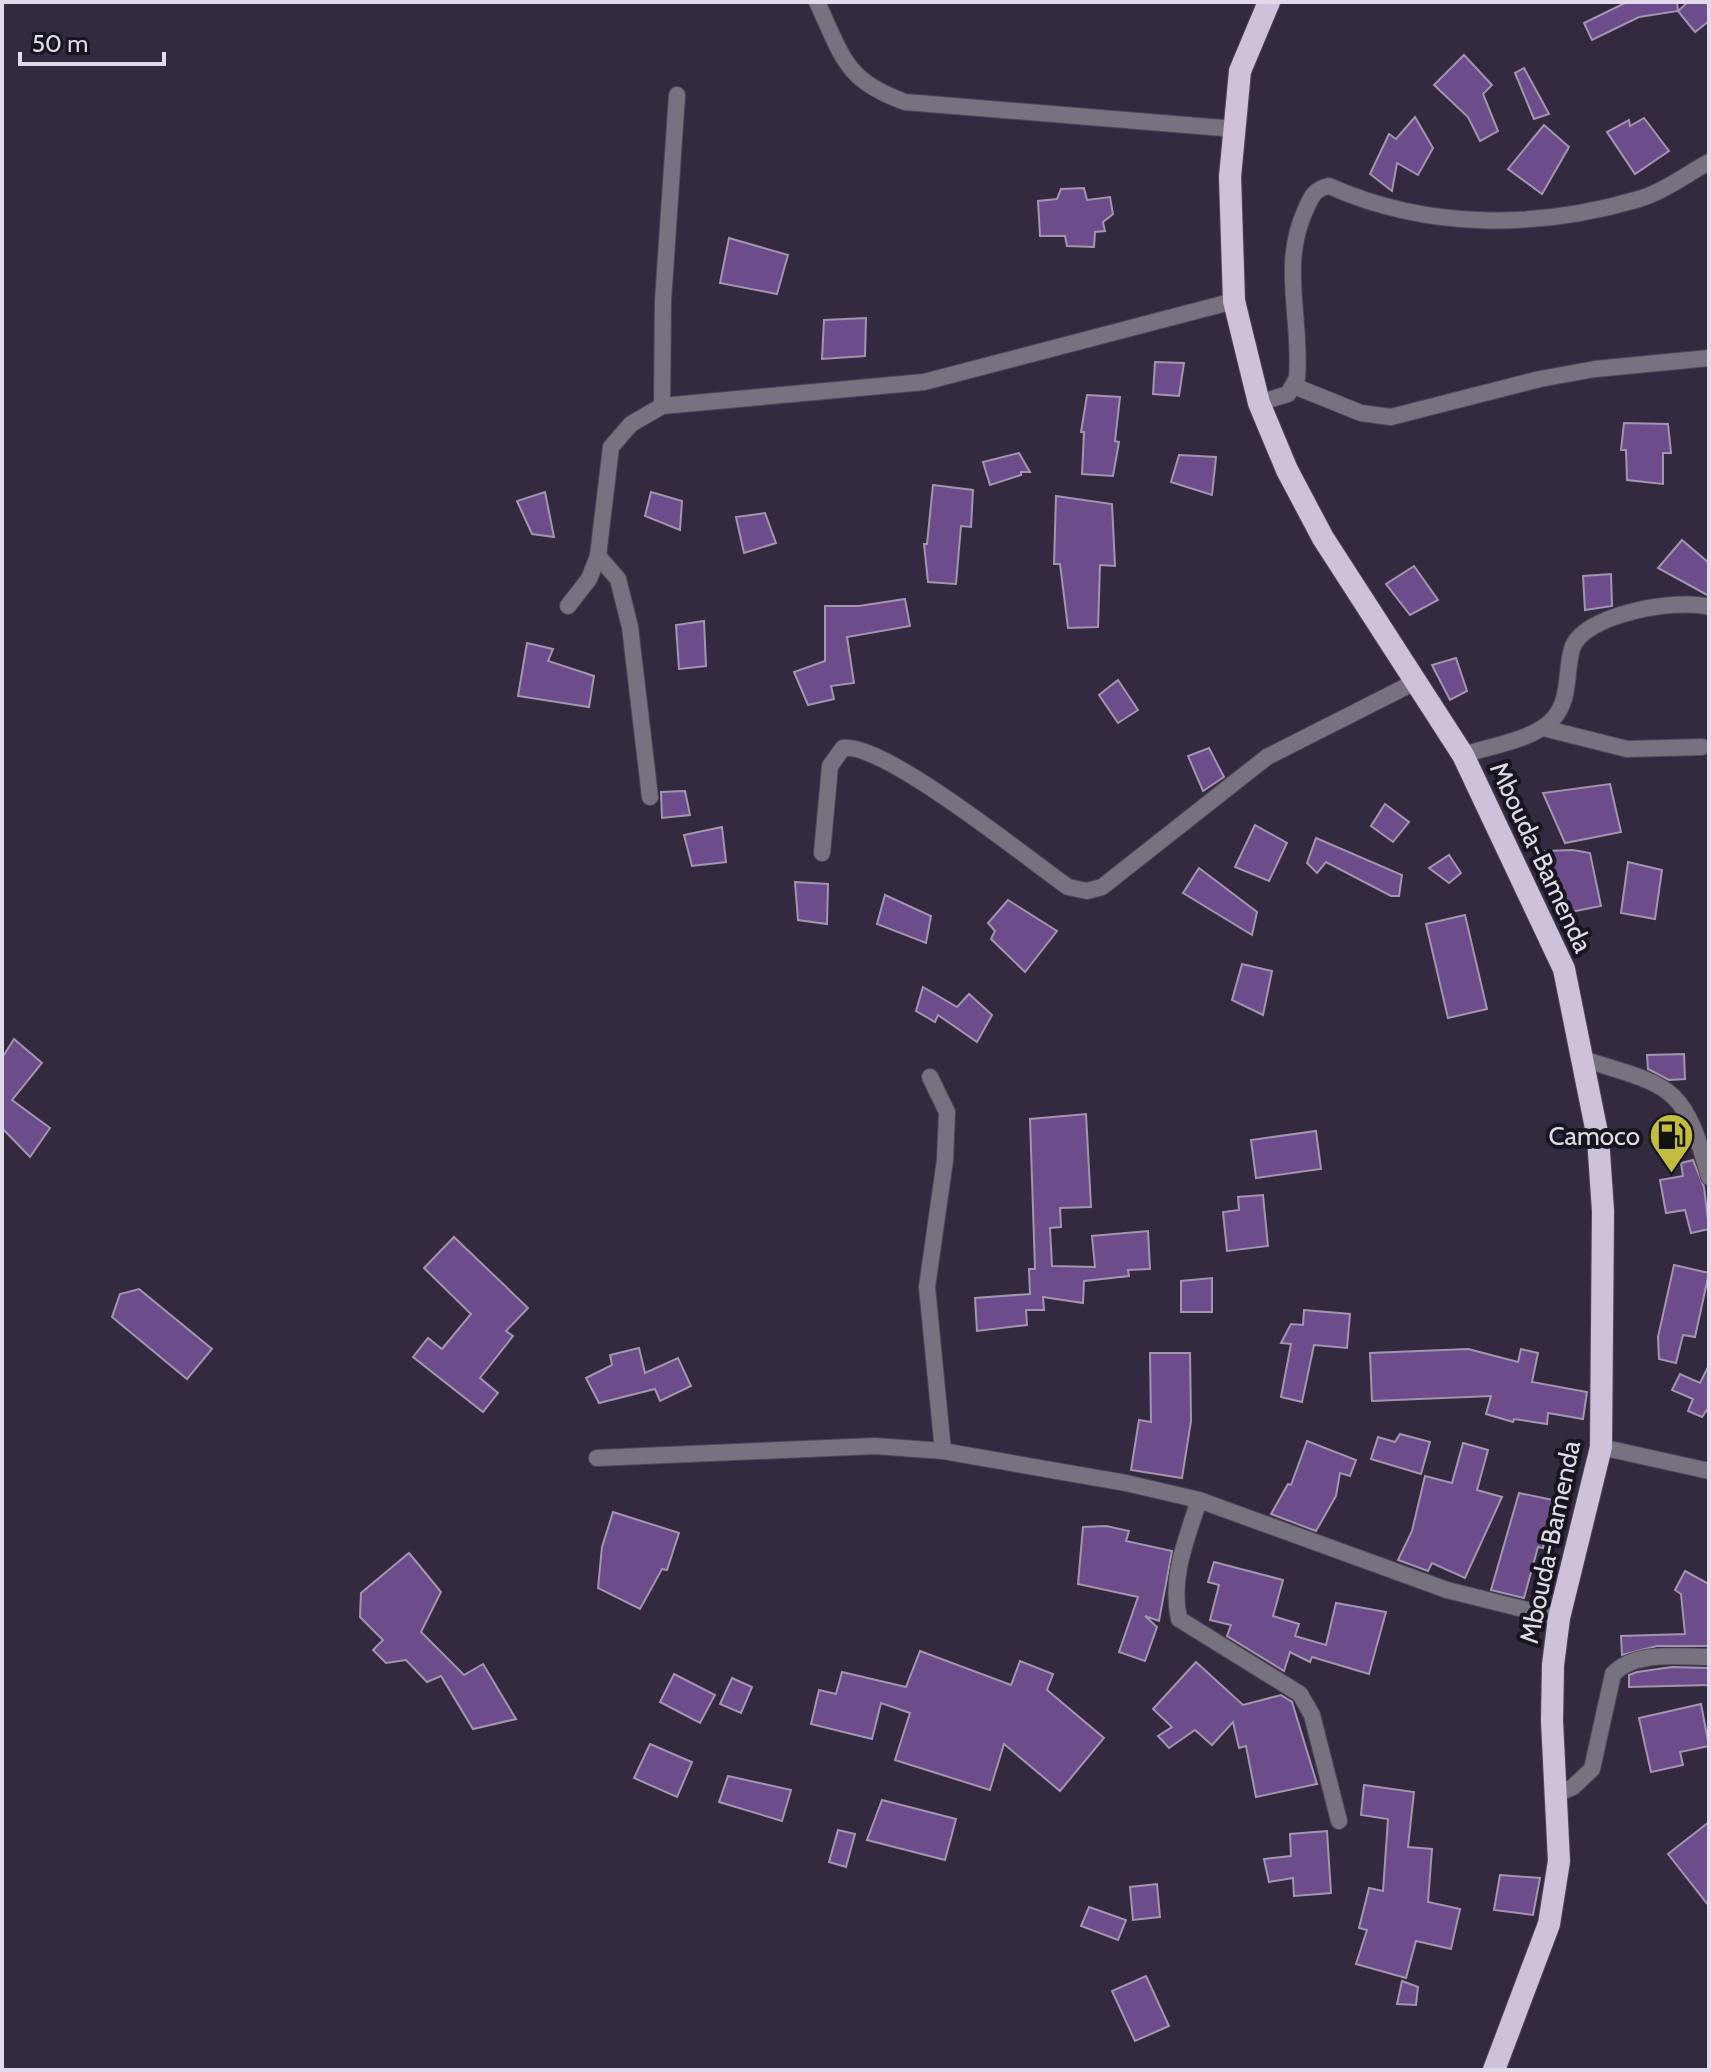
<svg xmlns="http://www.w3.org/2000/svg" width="1711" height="2072" font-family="Cabin,sans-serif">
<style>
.building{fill:#6c4c8b;stroke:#a195af;stroke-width:2}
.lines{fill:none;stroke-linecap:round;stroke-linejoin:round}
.minor-casing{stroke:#50465a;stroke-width:18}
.trunk-casing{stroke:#50465a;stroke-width:24}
.minor{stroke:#77727d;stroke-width:16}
.trunk{stroke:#cec2da;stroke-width:22}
.labels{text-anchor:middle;stroke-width:8;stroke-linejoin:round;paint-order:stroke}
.street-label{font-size:26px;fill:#e1dbe9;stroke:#19151e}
.poi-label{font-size:26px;fill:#e1dbe9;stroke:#19151e;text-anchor:end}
</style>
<rect width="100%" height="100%" fill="#342a3f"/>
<g class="building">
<polygon points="1627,2 1677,2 1678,11 1639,17 1592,40 1584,23"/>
<polygon points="1688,2 1706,2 1709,8 1709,21 1695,32 1678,11"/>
<polygon points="1464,55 1492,85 1483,94 1498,131 1480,141 1468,117 1434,85"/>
<polygon points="1524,68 1549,114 1534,119 1515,73"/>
<polygon points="1415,117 1433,148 1418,175 1397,163 1392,191 1370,174 1389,134 1396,139"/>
<polygon points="1644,118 1669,151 1635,174 1607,132 1629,120 1630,126"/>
<polygon points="1544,125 1569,147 1542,194 1508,169"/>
<polygon points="1084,188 1087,200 1110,197 1113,214 1103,222 1105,231 1095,232 1094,247 1067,246 1065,236 1040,236 1038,201 1057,199 1061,189"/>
<polygon points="729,238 788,255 777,294 720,283"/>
<polygon points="866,318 865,356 822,359 824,320"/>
<polygon points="1155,362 1184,363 1179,396 1153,394"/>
<polygon points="1087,395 1120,397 1115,441 1119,442 1113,476 1082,474 1084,432 1081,432"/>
<polygon points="1624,423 1668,424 1671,453 1663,453 1663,484 1627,480 1626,450 1621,450"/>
<polygon points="1019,453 1030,472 1021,472 1021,475 990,485 983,462"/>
<polygon points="1179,455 1216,457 1212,495 1171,482"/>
<polygon points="933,485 973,490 971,527 961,526 956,584 928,582 924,544 927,544"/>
<polygon points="545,492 554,537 532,534 517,501"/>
<polygon points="651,492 682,501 680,530 645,516"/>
<polygon points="1056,496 1112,504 1115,566 1100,565 1098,627 1068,628 1060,564 1054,564"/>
<polygon points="765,513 776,543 744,553 736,517"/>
<polygon points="1682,540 1709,563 1709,596 1658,568"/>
<polygon points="1414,566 1438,600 1410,615 1386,584"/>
<polygon points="1611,574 1612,606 1585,610 1583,576"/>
<polygon points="905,599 910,626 847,637 854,683 831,686 834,699 808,705 794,672 825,661 825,606 859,606"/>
<polygon points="704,621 706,666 679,669 676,625"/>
<polygon points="527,643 553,649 548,661 594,676 589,707 518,696"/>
<polygon points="1456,658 1467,691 1450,700 1432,665"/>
<polygon points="1118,680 1138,710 1118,723 1099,695"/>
<polygon points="1209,748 1224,777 1203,791 1188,756"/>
<polygon points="1610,784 1621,832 1565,843 1543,793"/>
<polygon points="685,791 690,815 662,818 661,792"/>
<polygon points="1385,804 1409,822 1393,842 1371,826"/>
<polygon points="1255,825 1287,843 1269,881 1235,867"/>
<polygon points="722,827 726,862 692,866 684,835"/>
<polygon points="1316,838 1402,875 1399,896 1391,896 1326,862 1317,873 1307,863"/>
<polygon points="1573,850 1590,853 1601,906 1565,913 1545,851"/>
<polygon points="1449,855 1461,873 1449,883 1429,868"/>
<polygon points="1628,862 1662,870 1655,919 1621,913"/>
<polygon points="1199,868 1257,912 1252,935 1183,893"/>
<polygon points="795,882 828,884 827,924 798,920"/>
<polygon points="885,895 931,916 926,943 877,924"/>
<polygon points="1008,900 1057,931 1025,972 991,939 995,931 988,923"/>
<polygon points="1465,915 1487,1009 1448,1018 1426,924"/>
<polygon points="1242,964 1272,971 1263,1015 1232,1000"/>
<polygon points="923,987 957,1007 969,994 992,1015 977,1042 938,1015 935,1022 916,1011"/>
<polygon points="14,1039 42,1063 12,1100 50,1128 30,1157 2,1128 2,1058"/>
<polygon points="1684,1054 1685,1079 1669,1080 1648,1069 1647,1055"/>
<polygon points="1086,1114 1091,1207 1060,1208 1061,1227 1050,1228 1052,1266 1095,1267 1092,1236 1148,1231 1150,1269 1128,1270 1129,1276 1084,1281 1083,1303 1043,1297 1044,1310 1026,1310 1027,1325 977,1331 975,1298 1030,1294 1029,1269 1035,1269 1030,1119"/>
<polygon points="1316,1131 1321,1169 1256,1178 1251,1140"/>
<polygon points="1693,1160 1704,1187 1709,1229 1691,1233 1685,1210 1666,1213 1660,1180 1683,1176 1681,1163"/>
<polygon points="1263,1195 1268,1246 1227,1251 1223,1212 1239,1210 1238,1197"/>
<polygon points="454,1237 528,1308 506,1331 513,1336 480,1378 498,1393 483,1412 413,1357 428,1338 442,1349 471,1314 424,1268"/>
<polygon points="1674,1265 1709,1273 1695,1337 1683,1335 1676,1363 1659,1359 1658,1337"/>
<polygon points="1212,1278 1212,1312 1181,1312 1181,1281"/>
<polygon points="139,1289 212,1349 187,1379 112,1317 120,1294"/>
<polygon points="1304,1310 1350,1314 1347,1348 1314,1345 1302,1402 1281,1397 1291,1344 1281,1343 1291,1324 1303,1325"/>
<polygon points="639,1348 645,1373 678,1358 691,1386 660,1401 655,1389 599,1403 586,1378 612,1365 610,1355"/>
<polygon points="1468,1349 1518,1362 1521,1349 1538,1353 1532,1382 1587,1392 1583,1419 1548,1413 1547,1424 1514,1419 1513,1422 1486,1414 1491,1396 1372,1401 1370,1353"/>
<polygon points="1150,1353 1190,1353 1191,1421 1182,1478 1131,1470 1139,1420 1151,1422"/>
<polygon points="1709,1365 1709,1407 1702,1417 1688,1411 1693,1399 1672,1390 1680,1374 1700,1383"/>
<polygon points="1400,1434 1430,1442 1421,1474 1371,1459 1378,1437 1395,1442"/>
<polygon points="1307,1441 1356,1460 1350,1476 1340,1473 1336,1496 1316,1531 1271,1514 1288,1484 1291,1485"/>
<polygon points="1463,1443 1488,1450 1477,1490 1502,1497 1465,1578 1432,1563 1428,1571 1398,1560 1412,1531 1425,1476 1452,1483"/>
<polygon points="1519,1493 1553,1500 1543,1548 1538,1547 1524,1598 1491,1590"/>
<polygon points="613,1512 679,1533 667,1570 662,1569 640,1609 598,1588 602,1547"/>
<polygon points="1106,1526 1129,1531 1126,1541 1172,1551 1159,1621 1145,1616 1157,1627 1145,1661 1119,1652 1138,1597 1078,1584 1083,1527"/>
<polygon points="409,1553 441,1592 421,1632 464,1675 483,1664 516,1719 473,1729 441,1676 427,1682 406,1660 386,1663 373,1650 383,1640 360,1617 361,1593"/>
<polygon points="1214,1562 1283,1580 1273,1616 1299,1624 1295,1636 1326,1645 1336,1603 1386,1612 1369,1674 1312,1657 1310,1662 1290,1652 1284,1671 1227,1636 1231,1625 1210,1620 1219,1585 1208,1582"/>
<polygon points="1685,1571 1709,1584 1709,1646 1657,1646 1622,1655 1621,1636 1685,1634 1681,1594 1675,1590"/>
<polygon points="920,1651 1011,1685 1020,1661 1053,1674 1047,1690 1104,1738 1060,1791 1004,1744 990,1790 895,1760 910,1713 881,1703 872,1739 811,1724 819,1690 836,1694 842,1672 906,1687"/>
<polygon points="1196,1662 1243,1705 1281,1695 1292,1702 1317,1784 1256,1797 1246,1746 1239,1748 1233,1722 1212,1745 1195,1730 1169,1748 1158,1736 1172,1727 1153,1709"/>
<polygon points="1672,1667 1709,1668 1709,1685 1629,1687 1629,1675 1637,1672"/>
<polygon points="674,1674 715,1695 700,1723 660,1702"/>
<polygon points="732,1678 752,1687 741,1713 720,1704"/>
<polygon points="1701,1704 1709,1746 1680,1752 1683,1765 1651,1772 1639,1718"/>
<polygon points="650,1744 692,1762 677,1797 634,1778"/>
<polygon points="728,1776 791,1790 782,1821 719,1802"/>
<polygon points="1364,1785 1414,1792 1408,1847 1432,1849 1428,1902 1460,1909 1451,1949 1416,1941 1406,1978 1356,1964 1367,1930 1359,1928 1369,1888 1383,1891 1388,1819 1361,1815"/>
<polygon points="882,1800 956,1819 945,1860 867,1840"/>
<polygon points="1709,1822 1709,1906 1668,1854"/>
<polygon points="838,1830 855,1834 846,1867 829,1862"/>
<polygon points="1327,1831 1331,1893 1294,1896 1293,1878 1269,1882 1264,1859 1291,1856 1290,1834"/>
<polygon points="1500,1875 1540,1878 1533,1915 1494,1910"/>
<polygon points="1157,1884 1160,1917 1133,1920 1130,1887"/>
<polygon points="1089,1907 1126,1920 1118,1940 1081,1926"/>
<polygon points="1146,1976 1169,2026 1135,2041 1112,1991"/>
<polygon points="1402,1981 1418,1987 1416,2005 1397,2004"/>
</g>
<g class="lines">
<defs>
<g id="minor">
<path d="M817,2c26,55 27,78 88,100l330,27"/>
<polyline points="1294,386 1361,413 1391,417 1540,379 1595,369 1709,358"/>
<path d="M1259,403l29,-9 9,-16c5,-58 -17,-112 8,-167 6,-14 9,-22 24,-25 99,44 208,43 310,13 24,-7 48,-25 70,-37"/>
<polyline points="662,406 663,301 677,95"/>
<polyline points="598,556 618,579 630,627 650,797"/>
<polyline points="568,606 589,579 598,556 611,447 631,424 662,406 924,382 1234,301"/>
<polyline points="1543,728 1627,749 1702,747"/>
<path d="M1463,755c27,-9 71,-15 90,-36 18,-20 12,-46 19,-70 10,-35 106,-51 137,-42"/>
<path d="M822,853l8,-87 13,-18c41,-6 185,111 225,139l19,4 15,-4 165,-130 148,-75"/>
<path d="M1580,1058c89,29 103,22 129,119"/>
<polyline points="930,1077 947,1112 945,1160 927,1287 943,1451"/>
<polyline points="1601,1447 1709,1471"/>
<polyline points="597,1458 875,1446 943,1451 1126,1483 1199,1500 1447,1590 1559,1618"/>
<path d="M1199,1500c-13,41 -29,77 -20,119l121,75 12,21 27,106"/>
<path d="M1557,1794l16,-7 19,-18 21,-95c23,-24 66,-17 96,-17"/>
</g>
<polyline id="trunk" points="1269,2 1240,71 1230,177 1234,301 1259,403 1287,470 1323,538 1463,755 1564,969 1598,1138 1603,1211 1601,1447 1559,1618 1553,1665 1552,1721 1559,1861 1549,1924 1494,2070"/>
</defs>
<use href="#minor" class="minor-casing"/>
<use href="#trunk" class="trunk-casing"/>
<use href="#minor" class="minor"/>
<use href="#trunk" class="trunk"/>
</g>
<defs>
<symbol id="fuel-pin" viewBox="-11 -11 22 30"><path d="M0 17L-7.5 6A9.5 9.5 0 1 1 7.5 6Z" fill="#c2bd3f" stroke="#19151e"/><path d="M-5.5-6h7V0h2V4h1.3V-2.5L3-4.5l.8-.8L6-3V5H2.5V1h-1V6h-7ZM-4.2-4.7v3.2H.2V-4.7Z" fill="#111"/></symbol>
</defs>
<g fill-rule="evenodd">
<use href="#fuel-pin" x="1646" y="1110" width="51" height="69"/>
</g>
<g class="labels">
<g class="street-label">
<text transform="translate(1541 857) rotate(65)" y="9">Mbouda-Bamenda</text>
<text transform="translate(1550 1542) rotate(-78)" y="9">Mbouda-Bamenda</text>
</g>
<g class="poi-label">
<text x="1640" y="1145">Camoco</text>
</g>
</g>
<rect width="1711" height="2072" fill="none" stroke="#e1dbe9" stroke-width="8"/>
<path d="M20 52v12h144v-12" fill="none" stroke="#e1dbe9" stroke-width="4"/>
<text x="32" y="52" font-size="24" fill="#e1dbe9" stroke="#19151e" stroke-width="6" paint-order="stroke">50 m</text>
</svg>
